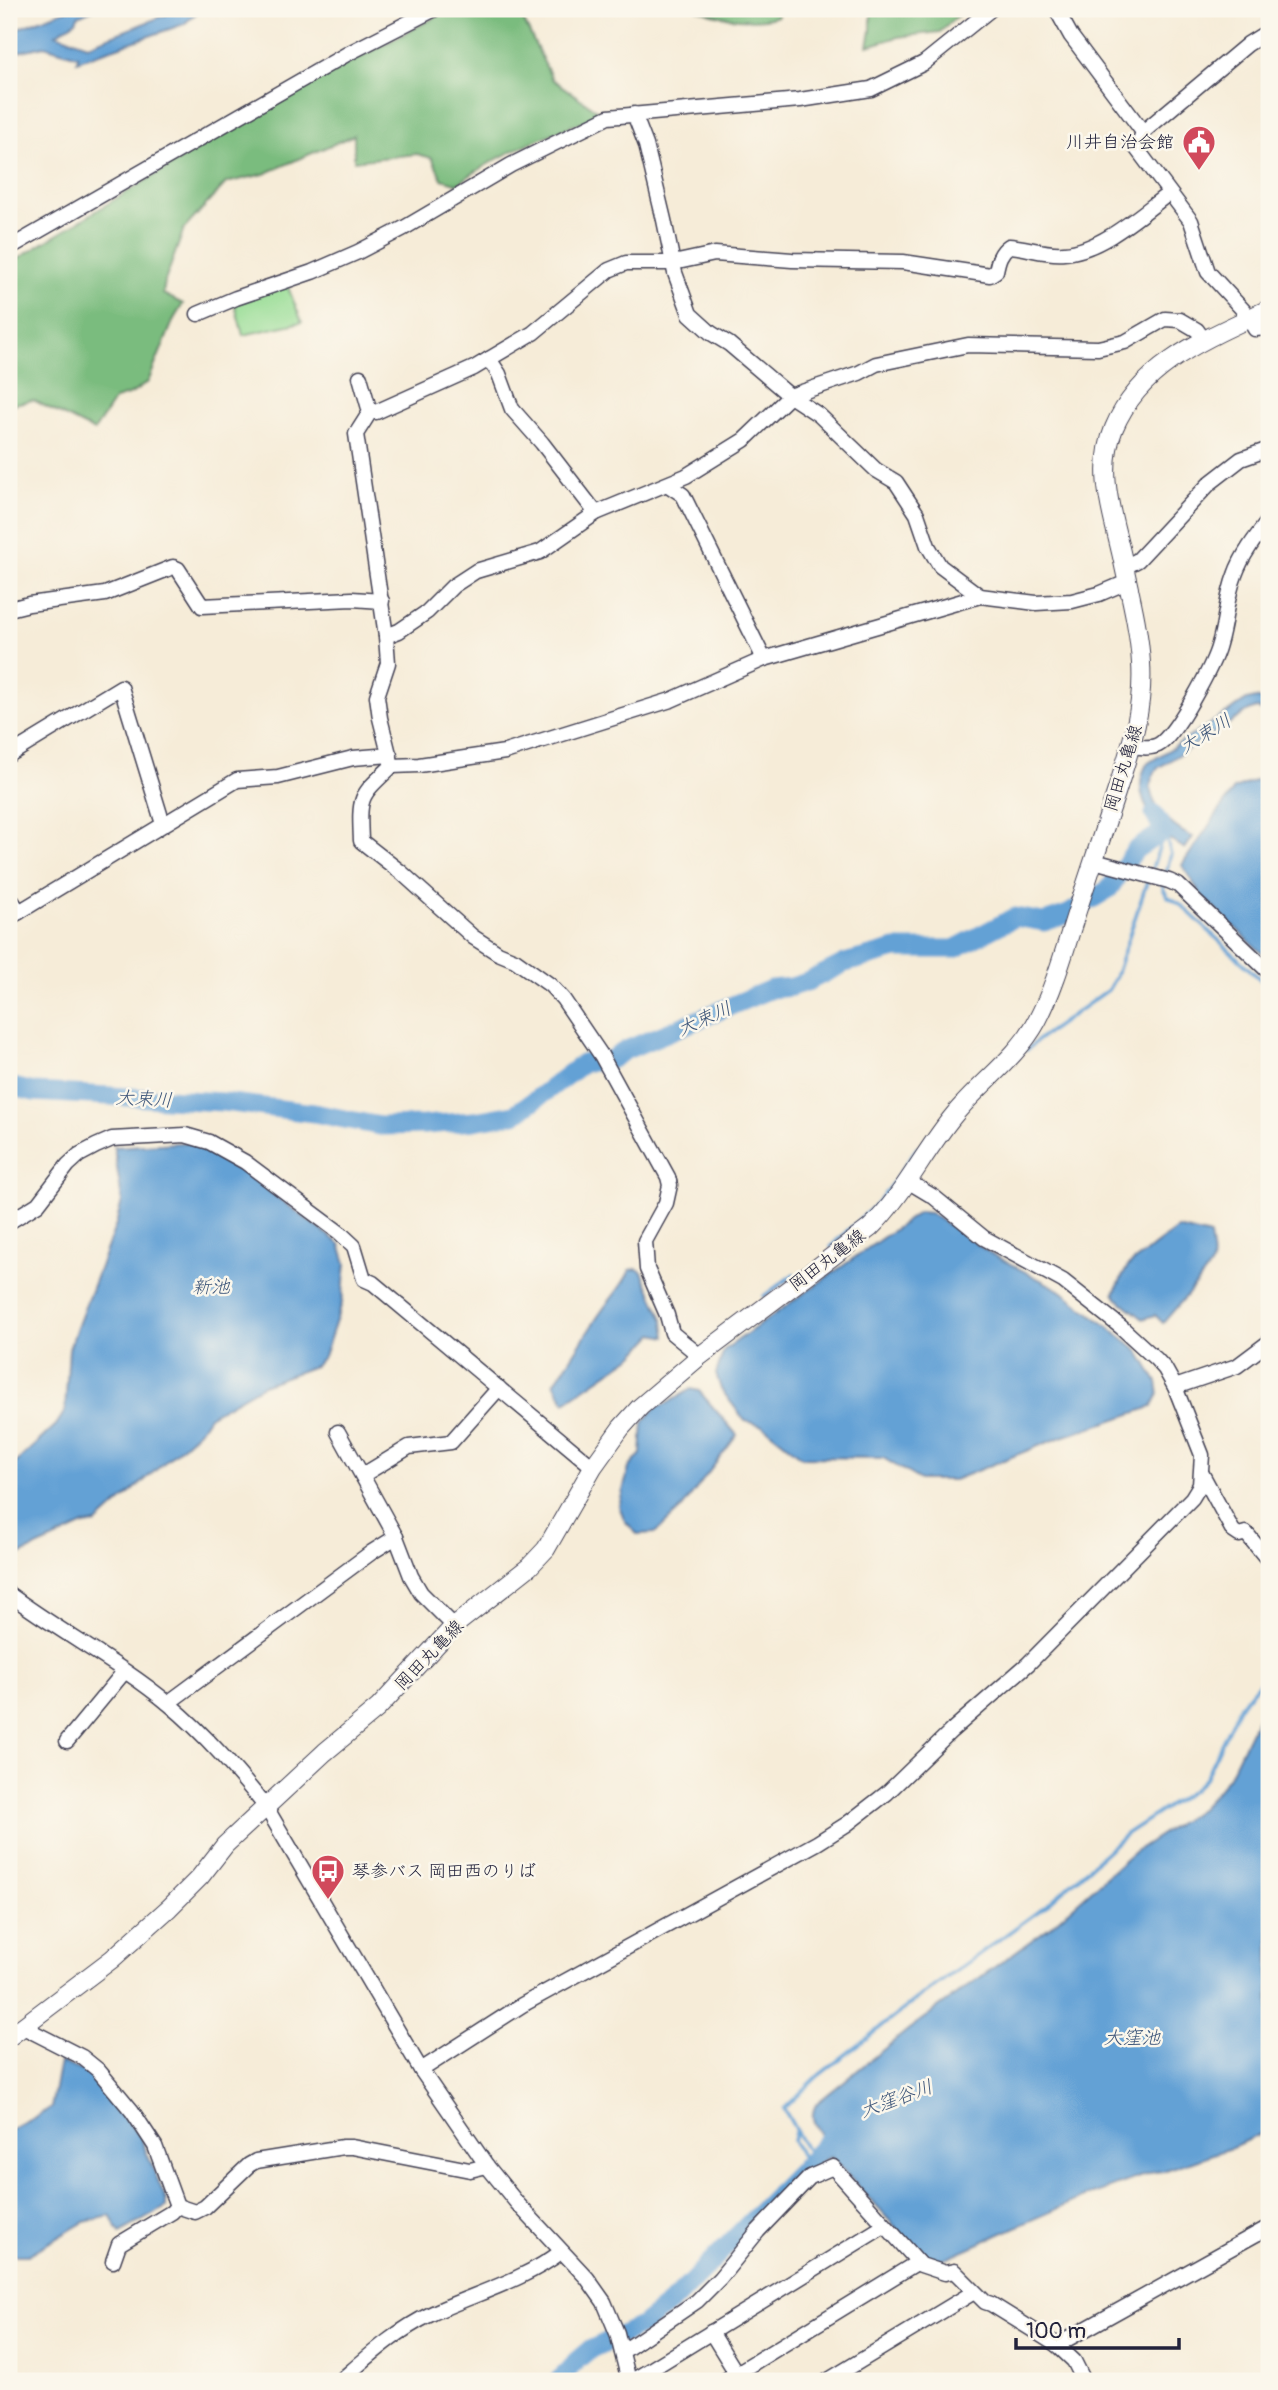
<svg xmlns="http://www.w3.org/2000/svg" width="1278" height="2390" font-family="Pangolin,'Klee One',sans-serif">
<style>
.green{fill:#98dd95;stroke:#5d8068;stroke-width:2}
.forest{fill:#7abc7e;stroke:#4e6f5c;stroke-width:2}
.water{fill:#63a1d5;stroke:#426288;stroke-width:2}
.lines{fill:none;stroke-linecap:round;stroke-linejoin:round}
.stream{stroke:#63a1d5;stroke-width:3.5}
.river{stroke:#63a1d5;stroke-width:19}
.minor-casing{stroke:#424053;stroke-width:17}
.major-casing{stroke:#424053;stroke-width:20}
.minor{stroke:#fff;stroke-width:14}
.major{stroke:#fff;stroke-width:18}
.labels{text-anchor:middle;stroke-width:5;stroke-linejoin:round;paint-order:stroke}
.poi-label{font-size:18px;fill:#22223b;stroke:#fbf7ec;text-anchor:end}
.street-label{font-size:18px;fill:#22223b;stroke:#fbf7ec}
.water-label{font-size:19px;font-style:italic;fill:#3c5579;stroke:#fbf7ec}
</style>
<rect width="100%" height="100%" fill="#fbf7ec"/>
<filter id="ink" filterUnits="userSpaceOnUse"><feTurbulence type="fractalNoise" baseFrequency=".0143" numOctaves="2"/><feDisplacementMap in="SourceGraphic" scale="14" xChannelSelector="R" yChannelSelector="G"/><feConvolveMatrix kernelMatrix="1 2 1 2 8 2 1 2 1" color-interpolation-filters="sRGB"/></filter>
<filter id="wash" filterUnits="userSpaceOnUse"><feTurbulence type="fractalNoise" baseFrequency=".00686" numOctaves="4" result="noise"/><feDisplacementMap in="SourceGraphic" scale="28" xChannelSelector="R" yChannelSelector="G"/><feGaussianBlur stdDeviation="1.57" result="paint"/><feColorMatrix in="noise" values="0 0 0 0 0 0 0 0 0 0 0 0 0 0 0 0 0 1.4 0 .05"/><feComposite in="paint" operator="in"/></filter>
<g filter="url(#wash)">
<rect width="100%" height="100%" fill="#f6ecd8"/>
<polygon class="green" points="287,285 302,322 243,335 234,301"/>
<g class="forest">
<path d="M451,9h71l-3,2 33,68 50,35c-50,20 -101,37 -144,70l-16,-5 -10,-21 -15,-4 -63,7v-26l-90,39 -38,9 -42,46 -19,52 -2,13 20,10 -9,15 -26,63 -17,12 -16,5 -21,32 -61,-31 -24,5v-141l182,-111 129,-75z"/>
<path d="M697,9h81v7c-26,8 -56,2 -81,-7z"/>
<polygon points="871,9 965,9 940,32 898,37 868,46 871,31"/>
</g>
<g class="water">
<polygon points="69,9 94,9 78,16 76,21 56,34 88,45 166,15 173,9 201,9 184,24 77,61 78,56 44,46 9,54 9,32"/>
<path d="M1256,698l12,5 -5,8 -7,-3 -7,3 -91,57c-22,25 10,59 35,69l-8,12 -14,-9 -12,-3c-9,-28 -28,-45 -12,-73l100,-64z"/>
<polygon points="1269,775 1269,960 1201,895 1182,865 1234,789"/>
<polygon points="192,1142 219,1154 340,1244 346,1263 342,1303 324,1356 315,1366 263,1385 209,1416 199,1431 97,1523 84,1525 9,1560 9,1469 56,1425 65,1411 69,1349 116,1224 122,1201 114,1147"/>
<polygon points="919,1212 930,1213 993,1255 1060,1290 1138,1350 1157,1382 1159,1394 1152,1407 1056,1439 954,1480 920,1480 883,1458 802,1457 763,1426 745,1421 721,1389 716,1374 724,1350"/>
<path d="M1178,1228l32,8c1,8 4,19 2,27 -2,6 -42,52 -49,60l-8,-8 -12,4 -26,-21 -3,-5 14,-27z"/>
<path d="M637,1269l5,3 22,49 2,16 -12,-3 -20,21 -69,47 -11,-19c17,-23 31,-48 47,-71 11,-16 21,-24 29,-42z"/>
<polygon points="691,1389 699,1391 737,1435 681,1509 655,1533 637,1534 625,1521 619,1506 629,1468 641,1454 643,1423 656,1407 668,1403"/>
<path d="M1269,1700v430l-41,19 -65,22 -10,1 -71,26 -145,64 -13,-4 -93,-101 -11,5 -8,-14 11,-10c-8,-13 -15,-21 -6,-35l92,-74 142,-103 83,-74 67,-44 27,-30 34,-70z"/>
<polygon points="60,2062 88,2073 140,2136 166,2200 166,2207 120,2233 110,2216 84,2222 28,2255 9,2255 9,2131 51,2108"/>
</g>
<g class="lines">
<g class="stream">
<polyline points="1151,872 1163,836"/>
<polyline points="1165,877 1171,854 1166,837"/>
<polyline points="1163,884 1163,888 1167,896 1179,903 1262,981 1269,994"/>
<polyline points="1027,1050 1039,1039 1108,990 1115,978 1148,879"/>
<path d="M831,1247c11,-13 24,-22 36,-34 20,-19 34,-43 50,-65"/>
<polyline points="764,1296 794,1274"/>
<polyline points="795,2132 793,2141 801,2156 811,2158"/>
<polyline points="811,2158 784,2109 818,2076 917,1999 1047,1905 1126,1834 1193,1790 1205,1778 1240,1705 1269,1672"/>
</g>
<g class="river">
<polyline points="9,1086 34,1092 223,1102 314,1113 380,1126 424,1125 474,1121 514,1114 535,1100 583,1063 610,1060 626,1050 771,989 791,987 807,982 845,963 896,949 954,949 1015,917 1044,922 1068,914 1109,889 1135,850 1164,831 1154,814"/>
<polyline points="559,2381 576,2361 589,2350 643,2325 673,2301 804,2167 831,2136"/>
</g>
</g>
</g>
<g filter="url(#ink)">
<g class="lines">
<defs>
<g id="minor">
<polyline points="1056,9 1071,36 1143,132"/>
<polyline points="1269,31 1248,44 1143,132 1137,149 1191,221 1208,272 1244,311 1255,329 1269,328"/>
<polyline points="634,114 646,145 664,220 675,273 690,314 711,333 729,344 790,396 819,415 876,470 896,482 917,514 928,546 940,566 980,596"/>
<polyline points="9,248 347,54 435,9"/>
<polyline points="198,314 236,298 312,272 358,252 404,228 511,165 608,117 800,100 871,89 924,63 991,9"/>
<path d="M489,359l44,-26 76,-63 17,-7h47l42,-9 77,6 111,2 87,13 6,-4c2,-10 4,-19 13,-25 18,1 37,9 55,7 36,-2 76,-38 104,-59"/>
<polyline points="360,377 370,412"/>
<polyline points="668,485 683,495 764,659"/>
<polyline points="1125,567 1138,560 1210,483 1241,459 1269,449"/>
<polyline points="9,609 29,604 105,594 173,567 178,569 202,606 352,599 382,601"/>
<polyline points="386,636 399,631 427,612 453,586 476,571 540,552 596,513 686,476 744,440 790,396 859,373 876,364 968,345 1098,348 1125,342 1165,319 1180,320 1197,330 1204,340"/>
<path d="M1131,746c8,1 19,3 27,-1 17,-8 56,-81 61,-101 7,-23 7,-46 16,-69 7,-20 21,-38 34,-55"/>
<polyline points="9,755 121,687 163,824"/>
<polyline points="392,766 380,718 377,696 388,663 386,636 356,434 370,412 376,412 474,368 489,359 499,374 512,409 542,443 596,513"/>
<polyline points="1094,861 1169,881 1178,885 1269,972"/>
<polyline points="9,896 19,912"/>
<polyline points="9,918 237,780 278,777 353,758 390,755"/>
<polyline points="9,1222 38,1204 68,1165 79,1155 96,1146 112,1139 185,1135 209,1142 245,1162 340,1233 354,1246 364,1279 373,1283 593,1467"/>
<path d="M700,1356l-28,-23 -5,-18 -20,-46 -2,-28 21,-38 4,-18 -2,-8 -67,-122 -38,-56 -13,-14 -35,-25 -17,-7 -25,-16 -71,-64 -41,-32c-2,-46 -2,-44 31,-75l27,-1 86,-13 166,-52 93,-41 216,-63 56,7 36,-2 27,-7 28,-12"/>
<polyline points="1175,1387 1237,1366 1269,1342"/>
<polyline points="338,1432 396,1537 411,1576 421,1593 454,1626"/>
<polyline points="1202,1474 1233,1531 1239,1535 1246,1533 1269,1561"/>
<polyline points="363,1475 409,1447 451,1442 499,1388"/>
<path d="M9,1594c52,39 111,69 160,110 37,31 67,66 97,103l155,263 66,96 30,37 70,75 17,24 13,31 12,48"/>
<polyline points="168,1703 372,1552 396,1537"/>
<polyline points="67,1741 124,1672"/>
<polyline points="23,2027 82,2057 98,2070 132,2111 155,2146 177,2206"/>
<polyline points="421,2070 522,2005 817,1843 847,1824 887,1793 951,1731 1028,1664 1192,1498 1200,1485 1202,1455 1175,1387 1165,1369 1156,1359 1121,1327 1063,1281 984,1238 934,1197 909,1182"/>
<polyline points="177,2206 195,2212 205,2207 249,2165 256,2161 343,2147 352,2147 470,2170 487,2166"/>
<polyline points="113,2261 119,2244 172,2212 177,2206"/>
<polyline points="711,2332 741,2381"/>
<polyline points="1057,2345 1269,2227"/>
<polyline points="622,2352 697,2301 720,2278 758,2231 810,2177 833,2167 921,2265 945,2273 954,2271 985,2302 991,2304 1057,2345 1074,2361 1084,2381"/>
<path d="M340,2381c29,-25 56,-50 91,-67 42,-20 92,-33 130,-62"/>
<polyline points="632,2381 884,2226"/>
<polyline points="724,2381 918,2262"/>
<polyline points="827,2381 974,2292"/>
</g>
<path id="major" d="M9,2037l103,-78 57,-51 31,-31 25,-32 100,-93 53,-44 76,-82 75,-59 17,-18 47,-82 28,-39 19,-21 60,-51 170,-128c34,-33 54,-77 84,-113 26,-32 63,-57 83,-94 21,-40 31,-85 46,-128 11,-34 23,-69 34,-103 14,-44 27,-81 24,-127 -2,-33 -10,-65 -17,-97 -9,-46 -29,-91 -10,-138 27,-65 96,-91 155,-119"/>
</defs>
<use href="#minor" class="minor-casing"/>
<use href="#major" class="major-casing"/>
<use href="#minor" class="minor"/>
<use href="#major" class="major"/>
</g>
</g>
<defs>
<symbol id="civic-pin" viewBox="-11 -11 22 30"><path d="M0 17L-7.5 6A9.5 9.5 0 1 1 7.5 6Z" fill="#d1495b" stroke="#fbf7ec"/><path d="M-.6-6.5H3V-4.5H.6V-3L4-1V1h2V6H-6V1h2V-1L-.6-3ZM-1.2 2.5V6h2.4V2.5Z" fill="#fff"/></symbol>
<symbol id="bus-pin" viewBox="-11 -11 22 30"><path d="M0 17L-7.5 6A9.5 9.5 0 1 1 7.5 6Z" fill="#d1495b" stroke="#fbf7ec"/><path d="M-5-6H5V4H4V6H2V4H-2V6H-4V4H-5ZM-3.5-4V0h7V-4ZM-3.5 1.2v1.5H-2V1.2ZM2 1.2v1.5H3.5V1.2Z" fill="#fff"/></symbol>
</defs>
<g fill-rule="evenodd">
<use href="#civic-pin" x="1180" y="123" width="38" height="52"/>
<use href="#bus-pin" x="309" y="1852" width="38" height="52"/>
</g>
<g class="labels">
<g class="poi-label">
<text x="1174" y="148">川井自治会館</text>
<text x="352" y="1877" text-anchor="start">琴参バス 岡田西のりば</text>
</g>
<g class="street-label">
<text transform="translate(1123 768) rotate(-73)" y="6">岡田丸亀線</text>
<text transform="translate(827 1260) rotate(-37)" y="6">岡田丸亀線</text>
<text transform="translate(429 1655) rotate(-46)" y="6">岡田丸亀線</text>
</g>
<g class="water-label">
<text transform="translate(1205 733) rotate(-32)" y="7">大束川</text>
<text transform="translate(704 1018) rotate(-24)" y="7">大束川</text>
<text transform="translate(144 1098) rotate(3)" y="7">大束川</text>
<text x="211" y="1293">新池</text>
<text x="1132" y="2044">大窪池</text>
<text transform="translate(896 2098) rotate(-20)" y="7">大窪谷川</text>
</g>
</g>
<rect width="1278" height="2390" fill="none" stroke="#fbf7ec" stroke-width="35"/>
<path d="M1016 2338v10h163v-10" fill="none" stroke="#22223b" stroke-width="3.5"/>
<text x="1026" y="2338" font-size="21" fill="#22223b" stroke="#fbf7ec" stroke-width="5" paint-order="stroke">100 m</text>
</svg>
